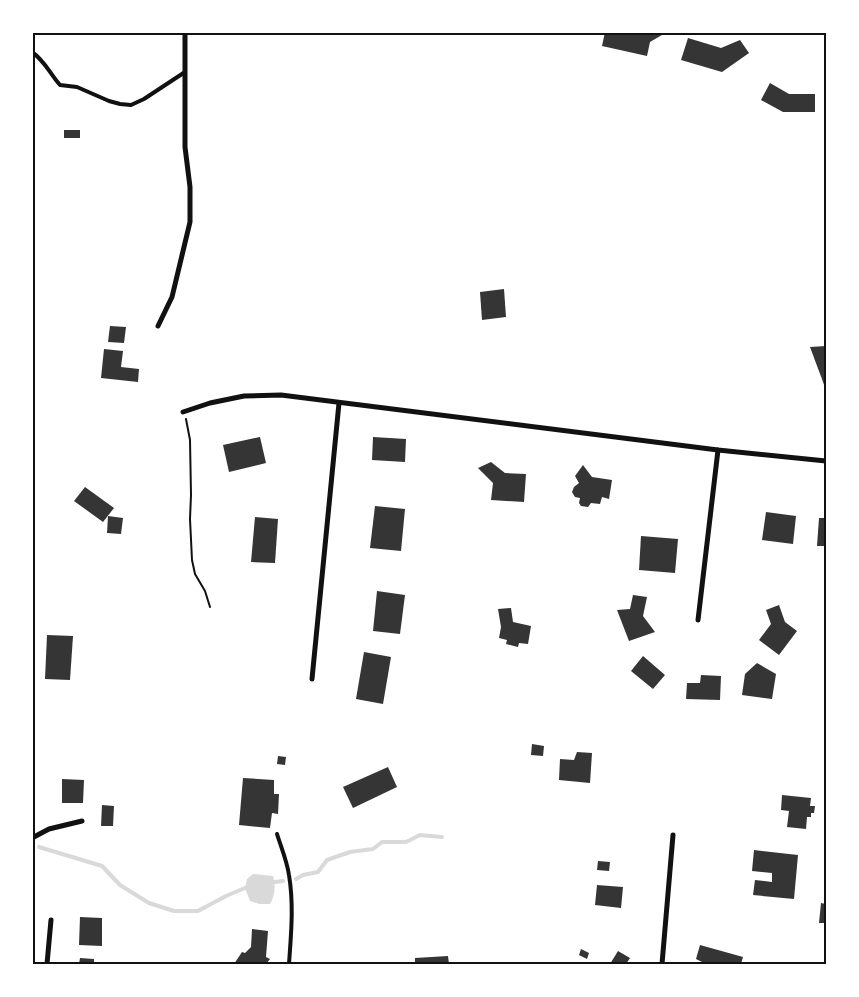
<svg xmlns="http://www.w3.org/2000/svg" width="859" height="997" font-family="'DejaVu Sans',sans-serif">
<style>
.water{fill:#d9d9d9}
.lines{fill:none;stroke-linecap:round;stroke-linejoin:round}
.stream{stroke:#d9d9d9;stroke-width:4}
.building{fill:#353535}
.path{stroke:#111;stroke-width:2}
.service{stroke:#111;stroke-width:4}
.minor{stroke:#111;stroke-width:5}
.neatline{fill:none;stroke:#111;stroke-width:2}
</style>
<rect width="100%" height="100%" fill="#fff"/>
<path class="water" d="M253,874l20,2c3,10 2,19 -3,28h-11l-9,-3 -5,-13 2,-9z"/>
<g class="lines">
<g class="stream">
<polyline points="39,847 102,866 120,885 149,903 174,911 198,911 226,896 245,888"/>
<polyline points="296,879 303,875 318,872 327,860 350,852 373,849 382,842 406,842 420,835 442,837"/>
<polyline points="275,882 283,881"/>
</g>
</g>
<g class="building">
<polygon points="605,32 667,32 650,42 647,56 602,46"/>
<polygon points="688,38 721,48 740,40 749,53 722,72 681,60"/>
<polygon points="770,83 789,94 815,94 815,112 783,112 761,100"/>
<rect x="64" y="130" width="16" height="8"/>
<polygon points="504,289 506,317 482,320 480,292"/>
<polygon points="110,326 126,327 124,343 108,342"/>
<polygon points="826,346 826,390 810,347"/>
<polygon points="104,349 123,351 121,367 139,369 138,382 101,378"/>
<polygon points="260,437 266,463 229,472 223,445"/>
<polygon points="373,437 406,439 405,462 372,460"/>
<polygon points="491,462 505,473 526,474 524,502 491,500 493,483 478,468"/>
<polygon points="583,465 592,477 612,480 609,499 602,497 600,504 591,503 588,507 581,506 579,503 580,498 575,497 572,492 574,487 579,483 575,476"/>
<polygon points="85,487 114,508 103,522 74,501"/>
<polygon points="375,506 405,509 401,551 370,548"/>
<polygon points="766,512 796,516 793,544 762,540"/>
<polygon points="108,516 123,518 121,534 107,533"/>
<polygon points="255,517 278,519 275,563 251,562"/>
<polygon points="819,518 826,518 826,546 817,546"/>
<polygon points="641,536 678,539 675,573 639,570"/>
<polygon points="377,591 405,595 400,634 373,631"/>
<polygon points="633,595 647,597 643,616 655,632 629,641 617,610 630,609"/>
<polygon points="779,605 785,622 797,631 779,655 759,640 771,624 766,610"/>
<polygon points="511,608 513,622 531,626 528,644 519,643 518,647 506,644 507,640 499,638 501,627 498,609"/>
<polygon points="47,635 73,636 70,680 45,679"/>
<polygon points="364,652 391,657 383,704 356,699"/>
<polygon points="643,656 665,675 653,689 631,671"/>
<polygon points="757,663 776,674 772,699 742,695 745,674"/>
<polygon points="701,675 721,676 720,700 686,699 687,683 700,683"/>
<polygon points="532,744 544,746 543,756 531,755"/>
<polygon points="577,752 592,753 590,783 559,780 560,759 574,760"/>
<polygon points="278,756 286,757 285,765 277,764"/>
<polygon points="388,767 397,787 353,808 343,787"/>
<polygon points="243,778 274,780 274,794 279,794 278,814 272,813 270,828 239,825"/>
<polygon points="62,779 84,780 83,803 62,803"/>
<polygon points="782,795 811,798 810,806 815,806 814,813 811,813 811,817 807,817 806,829 787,827 789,811 781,810"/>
<polygon points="102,805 114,806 113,826 101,826"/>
<polygon points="754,850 798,855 794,899 753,895 755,880 772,882 772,873 752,871"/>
<polygon points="598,861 610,862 609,871 597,870"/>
<polygon points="597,885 623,887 621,908 595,905"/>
<polygon points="821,903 826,904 826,923 819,923"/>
<polygon points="80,917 102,918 102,946 79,945"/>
<polygon points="252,929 268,931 266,957 270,959 266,964 234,964 242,952 245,953 251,947"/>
<polygon points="700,945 743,957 741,964 706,964 696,959"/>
<polygon points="581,949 589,953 587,959 579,955"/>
<polygon points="618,951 630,958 626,964 610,964"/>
<polygon points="448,956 449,964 415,964 415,958"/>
<polygon points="80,958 94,959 94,964 79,964"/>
</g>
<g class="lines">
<polyline class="path" points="186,419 190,440 191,495 190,519 192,560 195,574 205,591 210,607"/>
<g class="service">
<path d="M32,52c13,9 18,22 28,33l17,2 32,14 11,3 11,1 13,-6 41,-27"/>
<path d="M277,834c4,13 10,27 12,41 5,30 2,60 0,89"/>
</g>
<g class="minor">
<polyline points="158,326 172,297 190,222 190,187 185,147 185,32"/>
<polyline points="183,412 210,403 244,396 281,395 718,450 826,461"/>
<polyline points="698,620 718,450"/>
<polyline points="312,679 339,403"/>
<polyline points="32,838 49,829 82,821"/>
<polyline points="47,964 51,920"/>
<polyline points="662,964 673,835"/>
</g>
</g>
<rect width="859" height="997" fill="none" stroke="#ffffff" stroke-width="68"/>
<rect x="34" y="34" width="791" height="929" class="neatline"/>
</svg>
